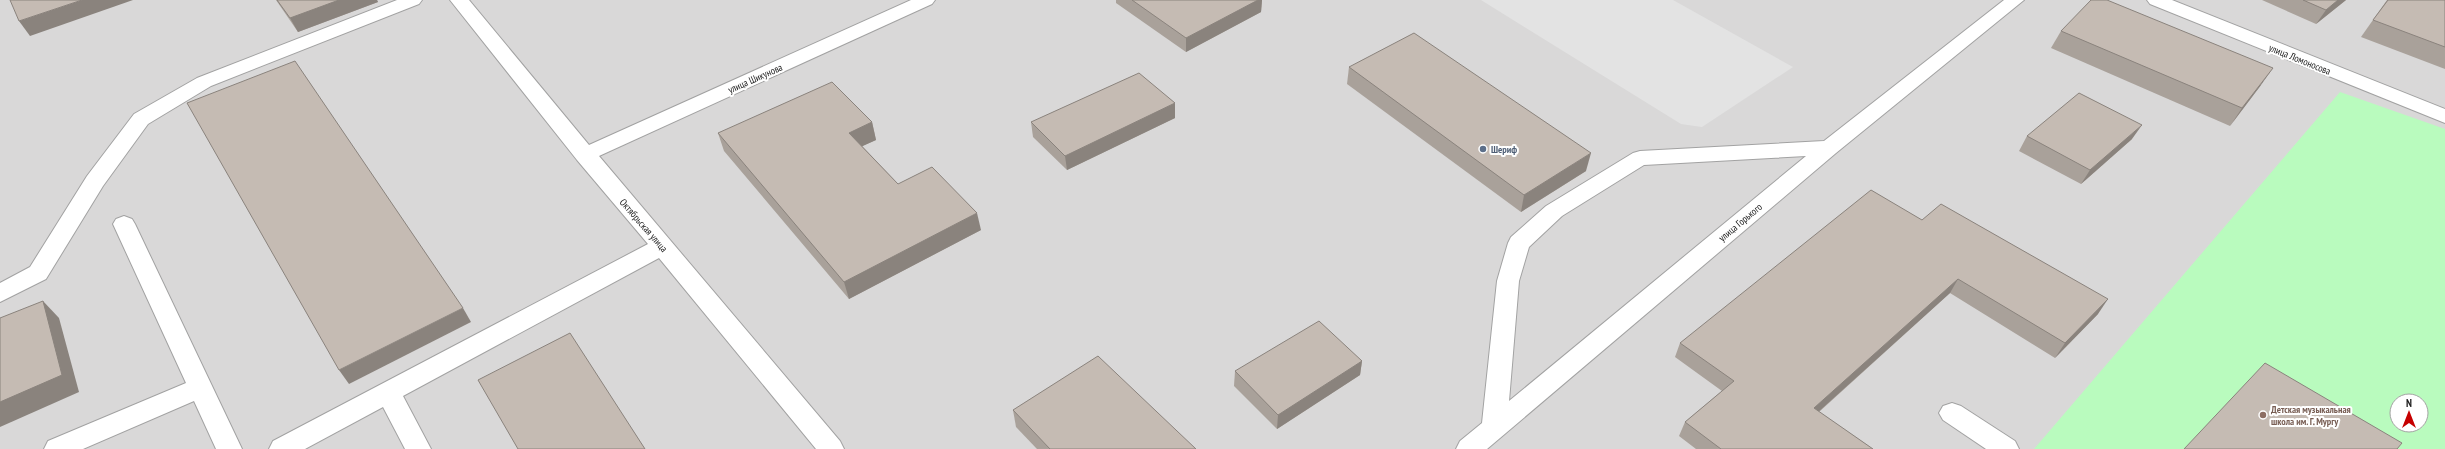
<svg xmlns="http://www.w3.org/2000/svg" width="2445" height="449" font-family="'PT Sans Narrow',sans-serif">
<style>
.residential{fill:#d9d8d8;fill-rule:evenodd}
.park{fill:#b9fbbe;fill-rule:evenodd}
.parking{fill:#e3e3e3}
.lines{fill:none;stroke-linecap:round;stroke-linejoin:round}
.minor-casing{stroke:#a2a2a2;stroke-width:2}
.minor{fill:#fff;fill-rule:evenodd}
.wall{fill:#a9a19a}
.shaded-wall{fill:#8a837d}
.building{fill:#c5bbb3;stroke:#8a837d}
.service-dot{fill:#5c6f8a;stroke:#fff;stroke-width:1.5}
.education-dot{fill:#8d6e63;stroke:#fff;stroke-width:1.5}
.labels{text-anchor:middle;stroke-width:4;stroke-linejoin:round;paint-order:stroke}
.street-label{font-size:10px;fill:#1b1b1b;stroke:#fff}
.service-label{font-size:10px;font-weight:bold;fill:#4e5e75;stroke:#fff;text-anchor:start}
.education-label{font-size:10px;font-weight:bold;fill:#785e54;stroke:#fff;text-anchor:start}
</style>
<rect width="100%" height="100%" fill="#ede9e0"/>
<path class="residential" d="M0,0h2445v449h-2445zM2397,401h24v24h-24z"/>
<path class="park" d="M2340,92l105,37v320h-411zM2397,401h24v24h-24z"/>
<polygon class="parking" points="1481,0 1673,0 1793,67 1702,127 1681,124"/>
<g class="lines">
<defs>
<g id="minor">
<polygon points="397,0 422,0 419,4 211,86 148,124 103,186 46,279 0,302 0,283 30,267 87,176 134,114 197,78"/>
<polygon points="450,0 469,0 589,145 911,0 935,0 932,4 599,156 840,441 844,449 816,449 659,258 403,396 431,449 405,449 383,407 305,449 269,449 273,441 648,244 577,160"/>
<path d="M2004,0h20l-188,153 -349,296h-31l4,-8 22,-18 15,-142 11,-38 3,-6 35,-31 87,-53 7,-2 184,-10zM1806,156l-297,245 10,-120 10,-34 33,-31 82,-51z"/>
<polygon points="2147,0 2172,0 2445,109 2445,123 2150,4"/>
<polygon points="124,216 132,219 135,224 242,449 216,449 194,401 83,449 44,449 48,441 186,383 113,224 116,219"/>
<polygon points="1952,403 1961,406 2015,441 2019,449 1986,449 1943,420 1939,413 1943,406"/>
</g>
</defs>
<use href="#minor" class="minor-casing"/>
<use href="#minor" class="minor"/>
</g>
<g class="wall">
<polygon points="276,0 377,0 378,2 298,32"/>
<polygon points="1116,0 1262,0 1261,12 1186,52 1116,3"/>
<polygon points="2262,0 2346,0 2316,24"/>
<polygon points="2387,0 2445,0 2445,69 2361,37"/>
<polygon points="2061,31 2261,85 2230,126 2051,48"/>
<polygon points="1349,67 1586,171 1521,212 1347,84"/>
<polygon points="1175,103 1175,118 1067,170 1033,137 1031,122"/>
<polygon points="872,122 876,140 862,146 898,184 981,230 849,299 724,151 718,133"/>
<polygon points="2027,136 2132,139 2081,184 2019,151"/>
<polygon points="1922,220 2098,314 2055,358 1950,293 1819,412 1873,449 1696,449 1679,436 1685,422 1722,391 1675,357 1680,343"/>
<polygon points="1362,361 1360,375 1277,429 1234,386 1235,371"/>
<polygon points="1013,410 1196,449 1037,449 1016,427"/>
</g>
<g class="shaded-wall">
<polygon points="82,0 133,0 30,36 19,21"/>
<polygon points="339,0 377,0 378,2 298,32 290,18"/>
<polygon points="1258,0 1262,0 1261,12 1186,52 1186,38"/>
<polygon points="2338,0 2346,0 2316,24 2326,10"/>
<polygon points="2273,68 2261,85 2230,126 2242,108"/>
<polygon points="1175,103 1175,118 1067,170 1065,156"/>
<polygon points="872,122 876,140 854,150 849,133"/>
<polygon points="2142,125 2132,139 2081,184 2090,170"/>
<polygon points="1591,153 1586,171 1521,212 1524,195"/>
<polygon points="977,213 981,230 849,299 844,282"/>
<polygon points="1958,279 1950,293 1807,422 1814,408"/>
<polygon points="2108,299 2098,314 2055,358 2065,343"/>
<polygon points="43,301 59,318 79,392 0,427 0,402"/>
<polygon points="463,308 471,322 349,384 339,370"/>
<polygon points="1362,361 1360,375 1277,429 1278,415"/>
</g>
<g class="building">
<polygon points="10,0 82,0 19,21"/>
<polygon points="277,0 339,0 290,18"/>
<polygon points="1132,0 1258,0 1186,38"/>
<polygon points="2091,0 2107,0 2273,68 2242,108 2061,31"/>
<polygon points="2303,0 2338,0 2326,10"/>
<polygon points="2388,0 2445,0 2445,47 2373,20"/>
<polygon points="1414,33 1591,153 1524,195 1349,67"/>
<polygon points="295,61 463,308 339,370 187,103"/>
<polygon points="1139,73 1175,103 1065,156 1031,122"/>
<polygon points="832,82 872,122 849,133 898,184 932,167 977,213 844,282 718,133"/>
<polygon points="2079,93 2142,125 2090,170 2027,136"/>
<polygon points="1871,190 1922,220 1941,204 2108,299 2065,343 1958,279 1814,408 1873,449 1721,449 1685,422 1734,381 1680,343"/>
<polygon points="43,301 62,375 0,402 0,318"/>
<polygon points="1319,321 1362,361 1278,415 1235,371"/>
<polygon points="570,333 645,449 518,449 478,380"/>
<polygon points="1098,356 1196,449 1050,449 1013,410"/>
<polygon points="2265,363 2402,443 2397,449 2184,449"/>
</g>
<circle class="service-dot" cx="1483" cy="149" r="4"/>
<circle class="education-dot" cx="2263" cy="415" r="4"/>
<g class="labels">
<g class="street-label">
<text transform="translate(2300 59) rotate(22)" y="4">улица Ломоносова</text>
<text transform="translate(755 78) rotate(-24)" y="4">улица Шикунова</text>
<text transform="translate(1740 222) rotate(-40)" y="4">улица Горького</text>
<text transform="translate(644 225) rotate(49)" y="4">Октябрьская улица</text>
</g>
<g class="service-label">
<text x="1491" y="153">Шериф</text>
</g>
<g class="education-label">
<text x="2271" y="413">Детская музыкальная<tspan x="2271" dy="12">школа им. Г. Мургу</tspan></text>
</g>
</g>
<g transform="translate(2409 413)"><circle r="19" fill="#ffffff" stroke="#a4a4a4"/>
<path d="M0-3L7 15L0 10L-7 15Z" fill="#c60000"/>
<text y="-6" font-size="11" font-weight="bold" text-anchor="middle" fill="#1b1b1b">N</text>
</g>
</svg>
